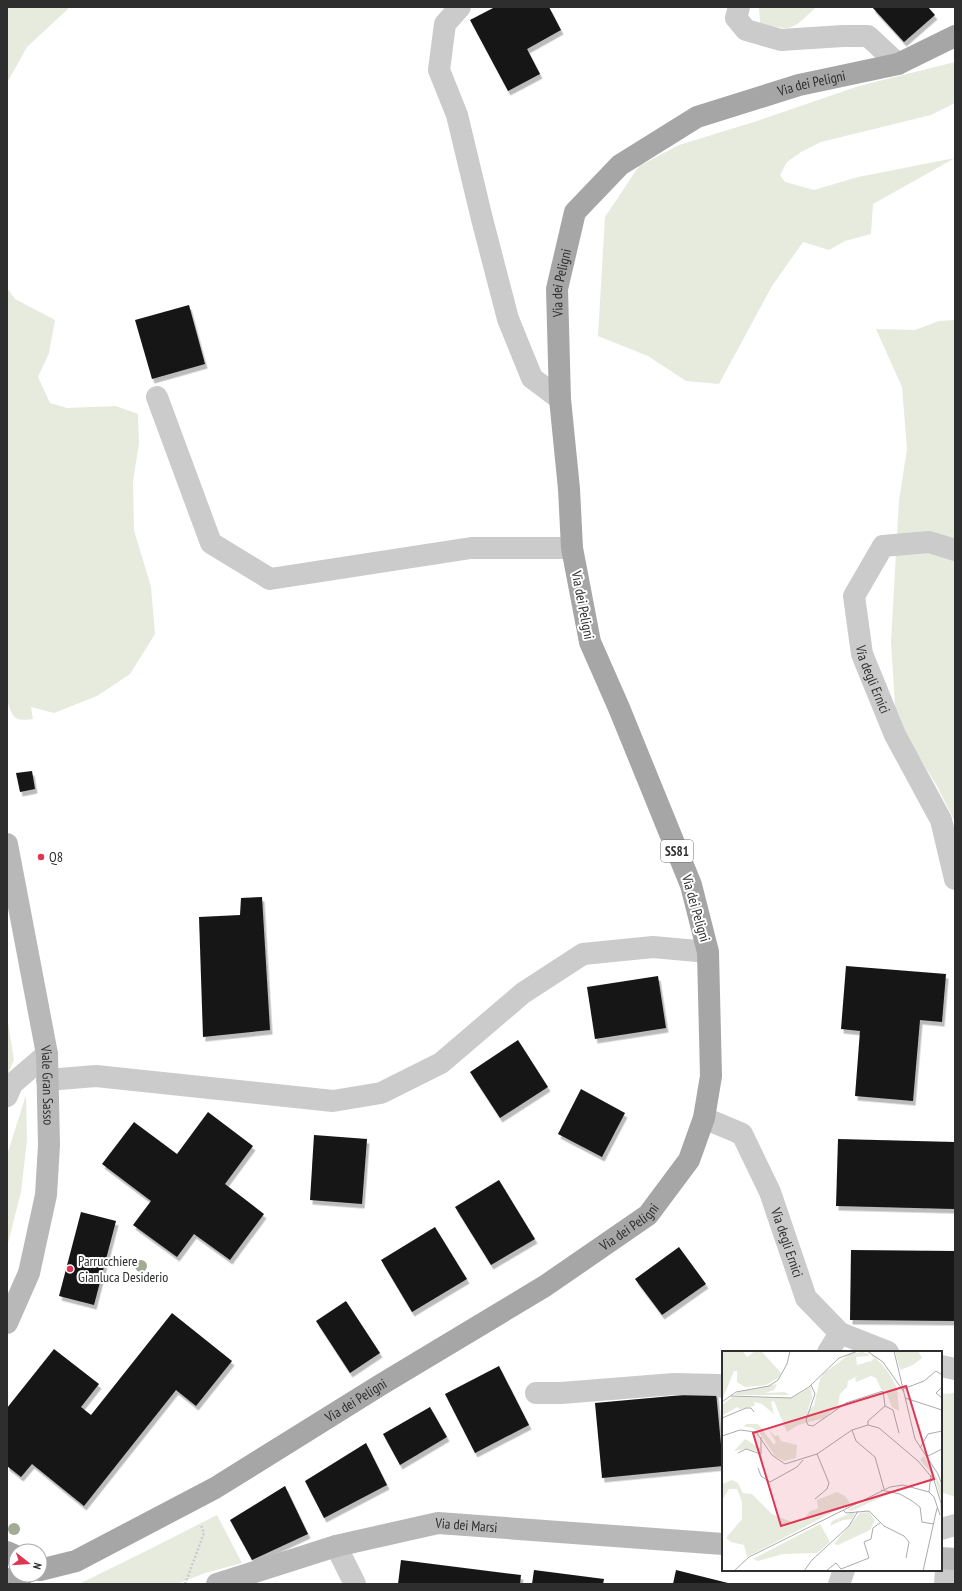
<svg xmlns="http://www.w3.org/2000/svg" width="962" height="1591" font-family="'PT Sans Narrow',sans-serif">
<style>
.green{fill:#e6ebdd}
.building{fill:#151515;filter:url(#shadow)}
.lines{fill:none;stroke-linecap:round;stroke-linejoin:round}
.path{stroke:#cbcbcb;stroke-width:2.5;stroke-dasharray:2 2;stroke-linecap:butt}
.minor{stroke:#cbcbcb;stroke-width:22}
.secondary{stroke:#b8b8b8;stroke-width:22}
.primary{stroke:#a6a6a6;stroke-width:22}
.tree{fill:#a2ac94}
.poi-dot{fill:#df3654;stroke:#fff;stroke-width:1.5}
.labels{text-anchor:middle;stroke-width:4;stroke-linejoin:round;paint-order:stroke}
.shield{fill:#fff;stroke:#6d6d6d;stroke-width:1}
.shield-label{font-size:13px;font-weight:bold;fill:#2e2e2e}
.street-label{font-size:14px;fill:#2e2e2e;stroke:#fff}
.poi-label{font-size:14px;fill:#2e2e2e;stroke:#fff;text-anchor:start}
.inset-road{fill:none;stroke:#ababab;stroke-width:1}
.view{fill:#df3654;fill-opacity:0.15;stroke:#df3654;stroke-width:2}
.inset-edge{fill:none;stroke:#2e2e2e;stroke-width:2}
</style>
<defs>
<filter id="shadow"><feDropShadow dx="2.5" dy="4.5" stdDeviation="0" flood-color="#0004"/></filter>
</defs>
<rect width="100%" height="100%" fill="#fff"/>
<g class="green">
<polygon points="7,7 70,7 27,47 7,83"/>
<path d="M759,7h57c-24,23 -23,25 -56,16z"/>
<polygon points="955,62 955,103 931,115 821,142 801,152 787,162 780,175 785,182 814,190 858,177 955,158 873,204 871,234 845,241 829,250 803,242 772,286 719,384 686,381 648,356 598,336 605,217 639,166 679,145 757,121 859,86"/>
<path d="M7,288l8,11 40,21 -6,33 -11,24 12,26 17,5 49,-2 22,8 1,30 -6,37 1,49 17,57 4,47 -25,40 -33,22 -43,17 -23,-6 2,12c-19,3 -21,-2 -26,-20z"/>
<polygon points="955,320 955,822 937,786 896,720 891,642 899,501 907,449 902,387 876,329 915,330 939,321"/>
<polygon points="7,1016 14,1060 7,1076"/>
<polygon points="26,1095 27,1140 21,1192 7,1247 7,1155"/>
<polygon points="955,1393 955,1497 941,1492 941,1394"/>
<polygon points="217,1515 242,1563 205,1573 177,1584 79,1584 146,1551"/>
</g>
<g class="building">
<polygon points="495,7 549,7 561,30 527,49 540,74 508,91 470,20"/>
<polygon points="872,7 928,7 935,15 904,42"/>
<polygon points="189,305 205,364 152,379 135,320"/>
<polygon points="32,771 35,789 20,792 16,773"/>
<polygon points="262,897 270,1030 203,1037 199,917 240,915 241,898"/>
<polygon points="846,966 946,974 942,1022 920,1020 913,1101 855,1096 860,1031 841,1029"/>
<polygon points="658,976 666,1028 595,1039 587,987"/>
<polygon points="518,1040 548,1087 500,1118 470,1072"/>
<polygon points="581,1089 625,1113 602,1157 558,1134"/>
<polygon points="208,1112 253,1146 225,1184 264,1214 230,1260 194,1234 177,1257 133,1225 151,1201 102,1164 134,1122 177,1154"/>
<polygon points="314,1135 367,1139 362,1204 310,1200"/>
<polygon points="838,1139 955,1142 954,1209 836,1206"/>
<polygon points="499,1180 535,1239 491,1265 455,1207"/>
<polygon points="81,1212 116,1221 94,1305 59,1296"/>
<polygon points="435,1227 467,1279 412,1312 381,1260"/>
<polygon points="679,1247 706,1284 662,1315 635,1279"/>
<polygon points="851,1250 955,1251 955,1321 850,1320"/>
<polygon points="346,1301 380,1353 350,1373 316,1321"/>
<polygon points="172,1313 232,1361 196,1406 176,1390 84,1506 32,1464 21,1477 7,1466 7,1408 54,1349 99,1384 81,1407 91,1415"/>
<polygon points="499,1366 529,1425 475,1453 445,1394"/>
<polygon points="716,1392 723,1466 602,1478 595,1403"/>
<polygon points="430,1407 447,1437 400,1465 383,1434"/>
<polygon points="366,1443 387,1485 324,1518 305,1481"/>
<polygon points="285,1486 308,1534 252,1560 230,1520"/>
<polygon points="401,1560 521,1575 520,1584 398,1584"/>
<polygon points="534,1570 604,1579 603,1584 532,1584"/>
<polygon points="676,1570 728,1583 728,1584 673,1584"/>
</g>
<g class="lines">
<polyline class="path" points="185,1584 204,1533 201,1525"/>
<g class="minor">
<polyline points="460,7 445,24 439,70 457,115 482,219 508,319 532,378 560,399"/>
<polyline points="739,7 736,18 746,30 781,40 843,36 868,36 898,64"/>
<polyline points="157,397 211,543 270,579 471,548 572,548"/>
<path id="s1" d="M955,550l-26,-8 -46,4 -29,50 8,58 33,81 46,85 14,59"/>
<polyline points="47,1080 96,1076 333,1101 381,1093 441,1063 523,993 583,954 653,947 708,952"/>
<polyline points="7,1096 12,1084 47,1054"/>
<path id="s2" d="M704,1118l38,16 28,58 36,106 34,35 48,19"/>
<polyline points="828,1352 840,1333"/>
<polyline points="941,1366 955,1369"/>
<polyline points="536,1393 561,1393 674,1384 718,1385 723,1387"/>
<polyline points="941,1529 955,1525"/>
<polyline points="336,1546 355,1584"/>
<polyline points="839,1584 844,1570"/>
<polyline points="945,1584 947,1559"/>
</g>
<g class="secondary">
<path id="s3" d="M7,844l40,210 2,91 -3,50 -17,78 -22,50"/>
<polyline points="941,1558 955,1559"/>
<path id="s4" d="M217,1584l119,-38 102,-23 285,21"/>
</g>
<g class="primary">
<polyline points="7,1552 16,1556"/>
<path id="s5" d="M40,1570l36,-9 139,-73 167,-104 163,-98 103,-71 41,-55 15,-42 7,-42 -3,-124 -17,-67 -72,-177 -29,-66 -18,-94 -3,-59 -9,-90 -3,-110 18,-77 45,-47 77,-48 102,-32 99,-21 57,-28"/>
<polyline points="7,1580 23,1575"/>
</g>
</g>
<g class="tree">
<circle cx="141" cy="1266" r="6"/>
<circle cx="14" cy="1529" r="6"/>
</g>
<g class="poi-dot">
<circle cx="41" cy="857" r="4"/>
<circle cx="70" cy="1269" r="4"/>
</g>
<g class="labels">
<rect class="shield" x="661" y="840" width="32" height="22" rx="3"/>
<g class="shield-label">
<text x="677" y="856">SS81</text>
</g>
<g class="street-label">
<text dy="5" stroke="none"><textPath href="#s5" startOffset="2028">Via dei Peligni</textPath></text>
<text dy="5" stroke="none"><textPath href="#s5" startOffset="1680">Via dei Peligni</textPath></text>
<text transform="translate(583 605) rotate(79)" y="5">Via dei Peligni</text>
<text dy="5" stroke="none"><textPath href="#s1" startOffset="217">Via degli Ernici</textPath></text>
<text transform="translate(696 908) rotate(74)" y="5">Via dei Peligni</text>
<text dy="5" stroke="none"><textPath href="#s3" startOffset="245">Viale Gran Sasso</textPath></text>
<text dy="5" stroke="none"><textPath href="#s5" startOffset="684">Via dei Peligni</textPath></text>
<text dy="5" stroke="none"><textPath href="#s2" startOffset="159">Via degli Ernici</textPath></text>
<text dy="5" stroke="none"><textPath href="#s5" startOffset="360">Via dei Peligni</textPath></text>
<text dy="5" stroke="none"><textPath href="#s4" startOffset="258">Via dei Marsi</textPath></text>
</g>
<g class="poi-label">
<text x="49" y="862">Q8</text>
<text x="78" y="1266">Parrucchiere<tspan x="78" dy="16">Gianluca Desiderio</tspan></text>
</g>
</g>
<g transform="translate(722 1351)">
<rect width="220" height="220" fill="#fff"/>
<path d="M0,0h21l4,6 8,-6h6l20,22 -3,5 -12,7 -21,2 -8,-5v-11h-3l-12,29zM173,0h23l4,7 -9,7 -13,5zM140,1l7,2v2l-13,1 1,8 14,-4 4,-3 -4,-2 2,-1 14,15 10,18 2,23 -7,-4 -6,-15 -5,-3 -5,-11 -5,-2 -15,6 -1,-4 4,-3 -11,6 -1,6 -7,7 -2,11 -14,13 -26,7 -11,7 -13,-31 -3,1 3,12 -12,-10 -7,-2 -1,4 -14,3 -3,-2 -15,9v-11l10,-8 60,1 19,-11 1,11 -5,14 7,-7 6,-26 4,-6 26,-19zM55,33l-3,6 -9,3 19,-1 6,3h-56l4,-3zM24,73h12l16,21 2,-3 -8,-13 7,7 3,-1 3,6 16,4 -1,13 -12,3 -9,-5 -16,-24 -8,-5h-7zM23,88l15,9 1,4 -15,-3 -12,2zM202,105l18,31 -1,12 -7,-23 -14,-16zM10,129l6,3 5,10 9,1 20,20 22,9 8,-1 8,-11 8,-2 -1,-9 20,-8 8,4 5,7 -103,54 -3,-12 -13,-3 -5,-4 16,-19v-17l-5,-13h-8l-7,11v-16zM161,142l6,1 -38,17 -4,-1zM131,161l2,2 -3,5 -9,1 -13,6 2,-5zM147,161l6,8 -5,10 -32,15 -4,-1 26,-31zM98,173l10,18 -13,11 -34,1 -25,7 -5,-2z" fill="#e6ebdd"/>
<path class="inset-road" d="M145,0l16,11 21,30M172,0l21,88 23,35 4,11M89,34l4,9 -9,26 2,5 5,1 33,-23 37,-12 2,15 -17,15v4M220,36l-6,6 6,5M181,38l21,-8 12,-10 6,4M9,45l60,2 18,-11 30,-29 19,-7M183,47l37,12M0,51l14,-10 33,-6 9,-6 9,-16 3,-13M163,55l8,4 6,23M0,67l24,-10h5l3,4M130,79l4,11 19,16 9,32M0,85l18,-6 16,2 16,23 13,9 32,-10 35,-24 16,-5 11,3 39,33 16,19 7,23 1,23M198,97l8,-14 14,-3M16,102l8,-4 15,5v-17M204,106l16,-8M36,117l3,8 9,6 27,-15 6,-7M159,139l19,4 12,7 8,6 2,15 12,2M207,141l2,-17M93,148l12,-10 2,-6 -12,-29M121,159l3,3 23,-2 15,15 20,10 5,6 -3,16M12,220l15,-14 141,-70 13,-2 26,7 5,5 6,18M82,220l8,-11 37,-34 9,-15M104,220l10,-8 5,6 28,-11 -5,-16 7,-3 2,-11 7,-5M201,220l14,-63"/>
<path class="view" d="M184,35l28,93 -153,47 -28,-93z"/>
<rect width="220" height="220" class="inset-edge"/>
</g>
<rect width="962" height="1591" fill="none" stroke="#2e2e2e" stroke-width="16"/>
<g transform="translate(28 1563) rotate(107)"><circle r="19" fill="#ffffff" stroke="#ababab"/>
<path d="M0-3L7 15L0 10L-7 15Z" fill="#df3654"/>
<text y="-6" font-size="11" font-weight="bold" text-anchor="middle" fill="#2e2e2e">N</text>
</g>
</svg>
